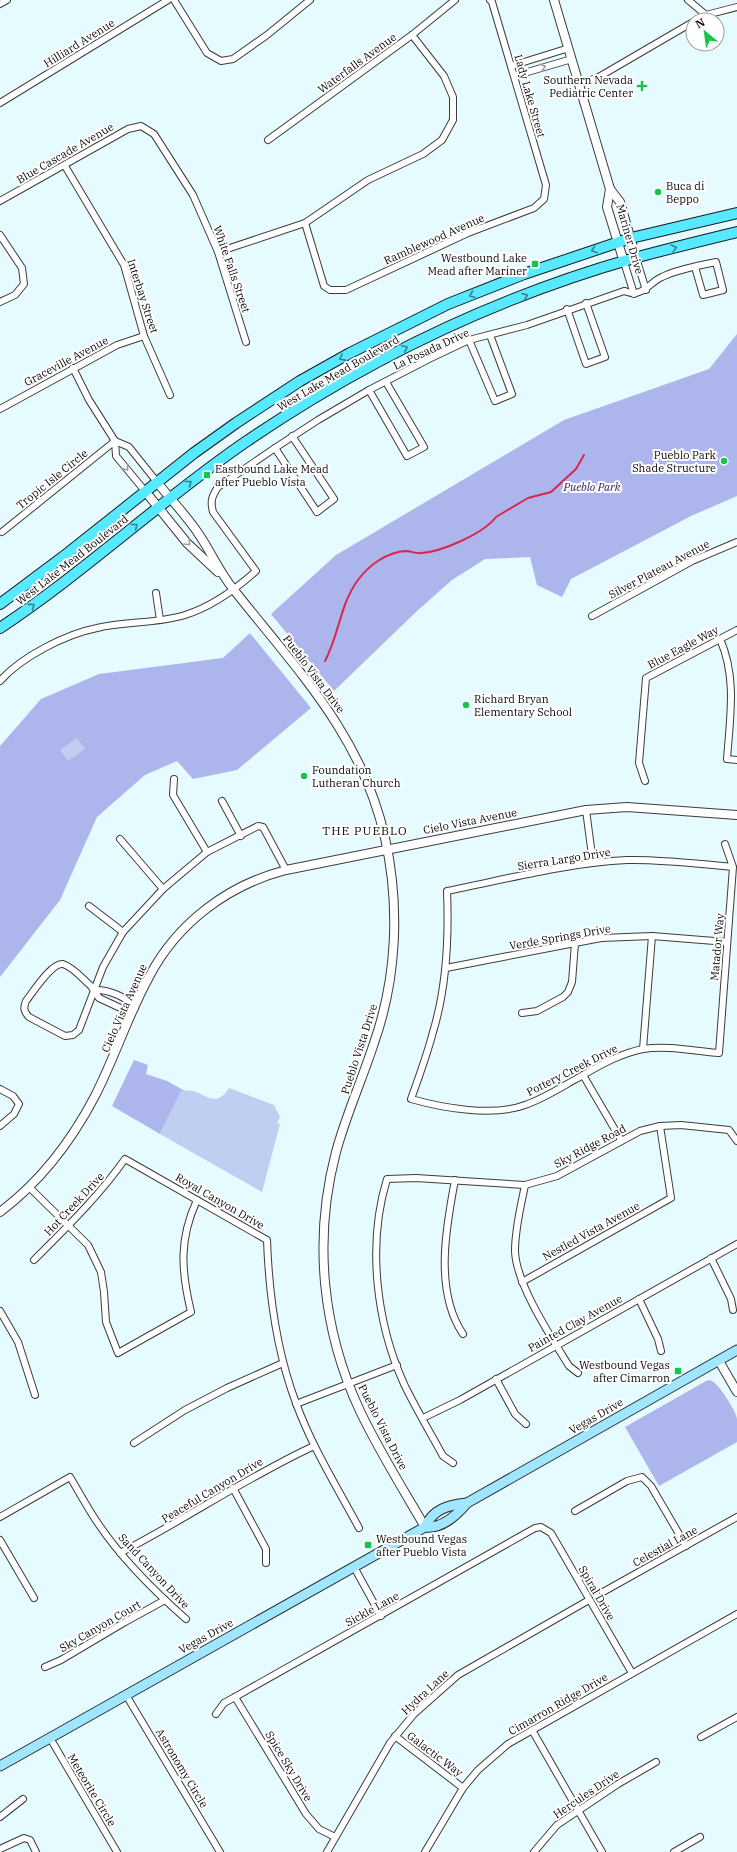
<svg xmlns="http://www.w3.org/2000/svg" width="737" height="1852" font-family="'IBM Plex Serif',serif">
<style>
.green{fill:#adb6ec}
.pitch{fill:#c0cef2}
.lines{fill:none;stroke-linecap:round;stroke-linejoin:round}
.stream{stroke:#d9264e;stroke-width:2}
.minor-casing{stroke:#3c3c3c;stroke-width:8}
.tertiary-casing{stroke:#3c3c3c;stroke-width:10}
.secondary-casing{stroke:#2b2b2b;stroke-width:11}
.primary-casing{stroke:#1a1a1a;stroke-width:12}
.minor{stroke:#fff;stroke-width:6}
.tertiary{stroke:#fff;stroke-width:8}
.secondary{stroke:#a1e6ff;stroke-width:9}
.primary{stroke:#56e9ff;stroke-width:10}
.oneway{stroke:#9d9d9d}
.oneway2{stroke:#338490}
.poi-dot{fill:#17c450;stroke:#fff;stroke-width:1.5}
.labels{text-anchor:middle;stroke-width:4;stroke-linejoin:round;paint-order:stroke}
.street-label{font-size:11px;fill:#090909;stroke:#fff}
.poi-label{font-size:11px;fill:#090909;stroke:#fff;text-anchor:start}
.park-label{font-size:11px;font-style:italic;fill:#231665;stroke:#fff}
.neighbourhood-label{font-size:12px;letter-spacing:1px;fill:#090909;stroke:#fff}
</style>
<rect width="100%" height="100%" fill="#e6fbff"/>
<g class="green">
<polygon points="737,334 737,496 691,516 571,579 562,597 537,585 530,557 485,559 452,580 417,611 334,691 271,614 336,555 564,420 709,369"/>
<polygon points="250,633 311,708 237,770 193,779 177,761 145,775 97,817 60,900 0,977 0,746 41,699 99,674 223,658"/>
<polygon points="134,1060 148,1065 146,1074 167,1081 185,1091 181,1092 160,1134 112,1106"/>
<path d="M710,1380c8,2 26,31 27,39 0,7 0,15 0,23l-78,44 -34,-59 81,-46z"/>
</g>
<g class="pitch">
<polygon points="77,738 85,749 68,761 60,750"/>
<path d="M229,1088l45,17 6,12 -3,6 3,1 -18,68 -102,-58 21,-42c19,-8 32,22 48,-4z"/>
</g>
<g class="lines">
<path class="stream" d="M325,661c14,-26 15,-57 33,-81 11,-15 29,-28 48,-29 5,0 10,3 15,2 20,-1 62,-19 75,-36l32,-19 23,-6 25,-23 8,-14"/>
<defs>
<g id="minor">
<polyline points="174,0 207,53 221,61 233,59 267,35 310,0"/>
<polyline points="688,0 706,15"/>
<polyline points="0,4 7,0"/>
<polyline points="697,20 706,15 737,7"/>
<polyline points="511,66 569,48"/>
<polyline points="514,76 572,59"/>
<polyline points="579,83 597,78 693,22"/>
<polyline points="0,103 168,0"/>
<polyline points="268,140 412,35 455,0"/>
<polyline points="65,166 124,265 144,336 170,395"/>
<polyline points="0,201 128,129 141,126 154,134 193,195 218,252 246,342"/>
<polyline points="305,223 324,286 330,290 346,290 468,233 534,208 544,199 546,185 492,2 490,0"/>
<polyline points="0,235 22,268 24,284 15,295 0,302"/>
<polyline points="218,252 305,223 368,180 423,154 442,140 453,120 453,97 444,76 412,35"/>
<polyline points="636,258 646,290"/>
<polyline points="624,262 634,294"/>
<polyline points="567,309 586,364 605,357 586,303"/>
<polyline points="469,340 495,401 512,394 490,335"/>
<polyline points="73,368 89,400 115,441 116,456 145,491"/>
<polyline points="369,390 407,456 424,447 386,382"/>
<polyline points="0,409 117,345 144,336"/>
<polyline points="115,441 129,447 157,482"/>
<polyline points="275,448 317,512 334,499 292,436"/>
<polyline points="2,532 115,441"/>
<polyline points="156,593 160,620"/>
<polyline points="592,616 692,561 737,542"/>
<path d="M720,639c17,38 10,79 7,120l10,1"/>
<path d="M0,681c21,-24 66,-47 97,-53 29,-7 59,-4 88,-13 26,-8 51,-26 71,-44l-43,-59c-3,-11 -1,-16 5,-25l57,-39 43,-28 51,-30 60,-31 40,-19 58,-15 97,-34c4,1 8,3 12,2 11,-2 16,-12 26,-16 16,-8 36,-11 54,-15l7,28 -20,5 -8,-28"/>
<polyline points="174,779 173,795 207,852"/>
<polyline points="645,781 639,763 646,678 737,630"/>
<polyline points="222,801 241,836"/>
<polyline points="586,810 593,863"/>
<polyline points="120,839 163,889"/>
<path d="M725,844l8,23 -14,186c-25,-2 -52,-8 -76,-4 -25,5 -46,18 -67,30 -16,9 -33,20 -51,26 -32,12 -82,3 -114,-6 8,-22 16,-44 22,-67 14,-46 16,-94 14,-141 60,-12 120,-28 180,-31 35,-1 71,4 106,7"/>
<polyline points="89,906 123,932"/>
<polyline points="446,968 601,938 652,936 727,942"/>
<path d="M94,990c14,-1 33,7 41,18l-8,3 -28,-13 -8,-12c-7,-6 -18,-19 -28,-22 -11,-2 -30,28 -37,37 -3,7 -2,11 3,16l36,19 8,-1 6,-5 24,-63 20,-35 40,-43 44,-37 51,-26 5,1 23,43"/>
<polyline points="522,1013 537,1011 563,997 568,992 572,982 575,943"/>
<polyline points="643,1049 652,936"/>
<polyline points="583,1075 621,1140"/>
<polyline points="0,1089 13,1096 19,1104 14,1114 0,1126"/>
<path d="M455,1180c-9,47 -21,111 8,154"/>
<path d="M525,1185c-4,21 -10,43 -10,66 1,33 36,86 54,115l9,7"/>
<path d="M29,1187l59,58 13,27 3,20 2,30 12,31 73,-41c-10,-42 -12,-73 6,-112"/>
<polyline points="711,1258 731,1299 733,1310"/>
<path d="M34,1260c32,-32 65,-64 91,-101l142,81c2,56 9,110 29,163 16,44 41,84 63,125"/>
<polyline points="522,1282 671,1198 660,1126"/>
<polyline points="639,1299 658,1339 661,1351"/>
<polyline points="0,1311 18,1342 35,1395"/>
<polyline points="496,1379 515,1414 526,1424"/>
<polyline points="296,1404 397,1365"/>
<polyline points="423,1418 460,1400 737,1244"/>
<polyline points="134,1443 185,1410 227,1388 283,1363"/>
<path d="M453,1463l-10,-7c-13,-24 -27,-47 -39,-72 -28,-62 -37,-140 -17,-205l29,-1 109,7 32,-9 83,-45 20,-5 21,-1 48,5 8,11"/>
<polyline points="233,1488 266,1549 266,1563"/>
<polyline points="575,1511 627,1481 642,1477 651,1486 686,1546"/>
<path d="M0,1517l70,-40c9,15 17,30 27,45 24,36 56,68 89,97"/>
<polyline points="0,1540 34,1598"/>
<path d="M120,1553c66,-34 127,-76 194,-107"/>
<polyline points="354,1567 381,1616"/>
<polyline points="603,1592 737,1517"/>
<polyline points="45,1667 61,1660 125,1622 165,1600"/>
<polyline points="126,1695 220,1852"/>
<polyline points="235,1697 306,1814 319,1829 335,1837"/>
<polyline points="216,1714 224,1703 235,1697 535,1528 541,1527 551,1533 632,1673"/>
<polyline points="532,1730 602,1852"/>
<polyline points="395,1736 463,1788"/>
<polyline points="701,1737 737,1717"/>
<polyline points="50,1738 117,1852"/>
<polyline points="0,1817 23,1799"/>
<polyline points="0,1849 24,1838 30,1840 36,1852"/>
<polyline points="327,1852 390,1743 414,1714 458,1675 589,1600"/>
<polyline points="425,1852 463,1788 478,1770 508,1744 737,1614"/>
<polyline points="534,1852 557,1825 618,1784 656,1762"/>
<polyline points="674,1852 700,1837"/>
</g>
<g id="tertiary">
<polyline points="554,0 610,189 620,202 636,258"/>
<polyline points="610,189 607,207 624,262"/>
<path d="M157,482c14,18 31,35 43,54 12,18 20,37 34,54 63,80 128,145 151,248 15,67 12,140 -11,205 -12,37 -28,72 -38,109 -23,87 -14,178 24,259 19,40 43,78 65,116"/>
<polyline points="145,491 187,543 218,572"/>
<path d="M0,1212c40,-30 72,-72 95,-116 20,-39 33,-81 54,-119 28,-54 79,-92 137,-107l300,-60 41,-3 110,8"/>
<polyline points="719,1361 737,1392"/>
</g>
<g id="secondary">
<path d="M425,1527c8,-18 23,-22 42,-24"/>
<path d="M0,1766l425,-239c17,2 31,-11 42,-24l270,-153"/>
</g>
<g id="primary">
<polyline points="0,604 68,553 194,453 236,423 300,381 350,353 448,304 524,274 631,238 737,213"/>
<path d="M0,628c86,-57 162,-129 247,-187 119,-81 252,-145 391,-184 33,-9 66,-17 99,-25"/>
</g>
</defs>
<use href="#minor" class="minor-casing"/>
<use href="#tertiary" class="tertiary-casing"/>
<use href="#secondary" class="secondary-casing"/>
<use href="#primary" class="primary-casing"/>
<use href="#minor" class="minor"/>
<use href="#tertiary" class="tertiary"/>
<use href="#secondary" class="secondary"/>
<use href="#primary" class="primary"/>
</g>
<defs><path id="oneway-chevron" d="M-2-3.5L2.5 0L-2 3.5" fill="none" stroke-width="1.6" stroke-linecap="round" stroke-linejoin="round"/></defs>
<g class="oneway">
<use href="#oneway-chevron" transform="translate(543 67) rotate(-17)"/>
<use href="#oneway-chevron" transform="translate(126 468) rotate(51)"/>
<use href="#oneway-chevron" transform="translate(188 543) rotate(47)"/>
</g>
<g class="oneway2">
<use href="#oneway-chevron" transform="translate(674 248) rotate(-14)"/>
<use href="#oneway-chevron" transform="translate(594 250) rotate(161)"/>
<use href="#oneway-chevron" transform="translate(472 295) rotate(158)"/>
<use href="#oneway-chevron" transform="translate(525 296) rotate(-23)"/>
<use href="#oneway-chevron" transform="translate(405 348) rotate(-25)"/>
<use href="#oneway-chevron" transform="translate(342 358) rotate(151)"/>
<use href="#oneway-chevron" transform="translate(189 483) rotate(-38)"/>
<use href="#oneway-chevron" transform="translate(135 526) rotate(-39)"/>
<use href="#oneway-chevron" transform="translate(32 606) rotate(-37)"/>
</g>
<g class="poi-dot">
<path d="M640 80h4v4h4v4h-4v4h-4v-4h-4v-4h4z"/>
<circle cx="658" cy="192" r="4"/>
<rect x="531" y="260" width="8" height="8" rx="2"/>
<circle cx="724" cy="461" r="4"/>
<rect x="203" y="471" width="8" height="8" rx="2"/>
<circle cx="466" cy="705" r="4"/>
<circle cx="304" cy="776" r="4"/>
<rect x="674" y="1367" width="8" height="8" rx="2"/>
<rect x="364" y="1541" width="8" height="8" rx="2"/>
</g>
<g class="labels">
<g class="street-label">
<text transform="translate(79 43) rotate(-32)" y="4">Hilliard Avenue</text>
<text transform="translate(357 63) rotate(-36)" y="4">Waterfalls Avenue</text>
<text transform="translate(530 96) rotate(74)" y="4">Lady Lake Street</text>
<text transform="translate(65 153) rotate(-30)" y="4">Blue Cascade Avenue</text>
<text transform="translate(434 239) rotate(-24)" y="4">Ramblewood Avenue</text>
<text transform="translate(630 239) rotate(74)" y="4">Mariner Drive</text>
<text transform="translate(232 269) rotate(71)" y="4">White Falls Street</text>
<text transform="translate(143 296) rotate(72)" y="4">Interbay Street</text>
<text transform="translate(431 349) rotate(-25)" y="4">La Posada Drive</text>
<text transform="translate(66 361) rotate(-28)" y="4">Graceville Avenue</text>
<text transform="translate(338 373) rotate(-30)" y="4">West Lake Mead Boulevard</text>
<text transform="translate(52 479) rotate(-39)" y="4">Tropic Isle Circle</text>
<text transform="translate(72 560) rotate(-38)" y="4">West Lake Mead Boulevard</text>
<text transform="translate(659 569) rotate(-28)" y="4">Silver Plateau Avenue</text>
<text transform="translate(683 647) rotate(-28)" y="4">Blue Eagle Way</text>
<text transform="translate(314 674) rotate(53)" y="4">Pueblo Vista Drive</text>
<text transform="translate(470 821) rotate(-11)" y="4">Cielo Vista Avenue</text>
<text transform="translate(564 859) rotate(-9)" y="4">Sierra Largo Drive</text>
<text transform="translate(560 937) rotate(-10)" y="4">Verde Springs Drive</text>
<text transform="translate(717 947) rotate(-85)" y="4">Matador Way</text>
<text transform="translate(124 1008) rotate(-66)" y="4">Cielo Vista Avenue</text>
<text transform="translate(359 1049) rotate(-72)" y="4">Pueblo Vista Drive</text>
<text transform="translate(572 1070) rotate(-27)" y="4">Pottery Creek Drive</text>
<text transform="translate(590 1146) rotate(-28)" y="4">Sky Ridge Road</text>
<text transform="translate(220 1201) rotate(30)" y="4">Royal Canyon Drive</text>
<text transform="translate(74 1204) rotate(-47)" y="4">Hot Creek Drive</text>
<text transform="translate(591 1231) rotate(-29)" y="4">Nestled Vista Avenue</text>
<text transform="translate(575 1323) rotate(-29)" y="4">Painted Clay Avenue</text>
<text transform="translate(596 1416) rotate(-30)" y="4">Vegas Drive</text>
<text transform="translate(383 1427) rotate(63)" y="4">Pueblo Vista Drive</text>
<text transform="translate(212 1490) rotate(-31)" y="4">Peaceful Canyon Drive</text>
<text transform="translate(665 1546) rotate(-29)" y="4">Celestial Lane</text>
<text transform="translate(154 1571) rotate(47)" y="4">Sand Canyon Drive</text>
<text transform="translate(597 1593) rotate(60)" y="4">Spiral Drive</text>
<text transform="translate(372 1609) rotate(-29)" y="4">Sickle Lane</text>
<text transform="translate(100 1626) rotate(-30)" y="4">Sky Canyon Court</text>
<text transform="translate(206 1636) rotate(-29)" y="4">Vegas Drive</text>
<text transform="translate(425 1692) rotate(-43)" y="4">Hydra Lane</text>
<text transform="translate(558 1704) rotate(-30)" y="4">Cimarron Ridge Drive</text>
<text transform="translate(435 1754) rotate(37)" y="4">Galactic Way</text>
<text transform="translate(289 1766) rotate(59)" y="4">Spice Sky Drive</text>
<text transform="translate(182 1768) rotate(59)" y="4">Astronomy Circle</text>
<text transform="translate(92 1790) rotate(59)" y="4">Meteorite Circle</text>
<text transform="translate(586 1794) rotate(-34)" y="4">Hercules Drive</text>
</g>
<g class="poi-label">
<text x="633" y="84" text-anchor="end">Southern Nevada<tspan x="633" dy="13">Pediatric Center</tspan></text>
<text x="666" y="190">Buca di<tspan x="666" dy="13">Beppo</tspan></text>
<text x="527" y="262" text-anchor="end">Westbound Lake<tspan x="527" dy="13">Mead after Mariner</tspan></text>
<text x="716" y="459" text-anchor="end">Pueblo Park<tspan x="716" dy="13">Shade Structure</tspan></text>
<text x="215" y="473">Eastbound Lake Mead<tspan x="215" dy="13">after Pueblo Vista</tspan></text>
<text x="474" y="703">Richard Bryan<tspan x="474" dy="13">Elementary School</tspan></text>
<text x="312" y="774">Foundation<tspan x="312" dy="13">Lutheran Church</tspan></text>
<text x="670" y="1369" text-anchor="end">Westbound Vegas<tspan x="670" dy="13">after Cimarron</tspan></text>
<text x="376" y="1543">Westbound Vegas<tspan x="376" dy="13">after Pueblo Vista</tspan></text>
</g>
<g class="park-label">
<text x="592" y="491">Pueblo Park</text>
</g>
<g class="neighbourhood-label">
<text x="365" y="835">THE PUEBLO</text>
</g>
</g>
<g transform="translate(705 32) rotate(331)"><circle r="19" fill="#ffffff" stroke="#9d9d9d"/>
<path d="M0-3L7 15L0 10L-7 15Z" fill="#17c450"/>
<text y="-6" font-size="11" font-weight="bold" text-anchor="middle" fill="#090909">N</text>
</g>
</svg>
